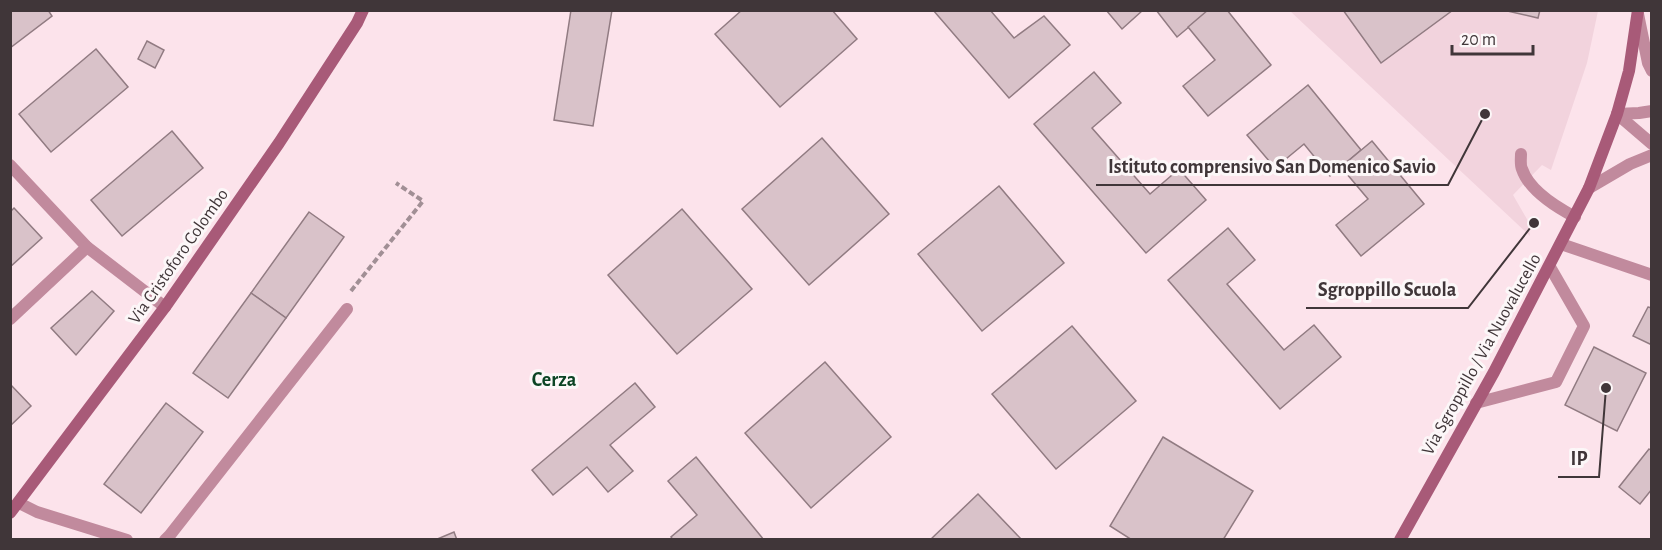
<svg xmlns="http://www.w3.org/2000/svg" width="1662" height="550" font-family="'Alegreya Sans',sans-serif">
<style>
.built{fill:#f2d3dd}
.building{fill:#d9c2c9;stroke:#917b82;stroke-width:1.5}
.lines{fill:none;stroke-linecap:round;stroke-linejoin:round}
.path{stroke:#a18f95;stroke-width:4;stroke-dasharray:6 3;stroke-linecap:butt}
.lane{stroke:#c18a9d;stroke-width:12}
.street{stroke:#c18a9d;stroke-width:12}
.secondary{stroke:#a85a78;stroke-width:12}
.labels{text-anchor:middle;stroke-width:6;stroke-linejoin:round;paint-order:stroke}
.street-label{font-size:18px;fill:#403639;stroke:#fcf7f8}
.neighbourhood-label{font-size:20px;font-weight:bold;fill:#0b4424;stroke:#fcf7f8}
.leader{fill:none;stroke:#403639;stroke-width:2}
.callout-dot{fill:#403639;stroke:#fcf7f8;stroke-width:2}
.callout-label{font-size:20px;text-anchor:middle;font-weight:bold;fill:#403639;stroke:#fcf7f8;stroke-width:6;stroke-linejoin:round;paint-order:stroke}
</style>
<rect width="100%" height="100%" fill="#fce3eb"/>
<polygon class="built" points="1290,11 1598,11 1587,63 1551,170 1542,165 1513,195 1528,221 1530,236"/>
<g class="building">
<polygon points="10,10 48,10 52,16 10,48"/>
<polygon points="571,10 612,10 593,126 554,120"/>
<polygon points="742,10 832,10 857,39 780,107 715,34"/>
<polygon points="933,10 990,10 1014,38 1044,16 1070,45 1009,98"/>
<polygon points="1106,10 1143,10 1122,29"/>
<polygon points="1156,10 1208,10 1208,11 1177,37"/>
<polygon points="1227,10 1271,65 1208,116 1183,86 1215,60 1188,27 1208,10"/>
<polygon points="1343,10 1453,10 1381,63"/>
<polygon points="1503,10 1540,10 1538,18"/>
<polygon points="147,41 164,50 155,68 138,59"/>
<polygon points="96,49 128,87 51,152 19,114"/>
<polygon points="1094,72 1121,103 1092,128 1150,194 1179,169 1206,200 1146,253 1034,124"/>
<polygon points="1308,85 1361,150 1330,176 1304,144 1275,168 1247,135"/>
<polygon points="172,131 203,168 122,236 91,200"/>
<polygon points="822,138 889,214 809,285 742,209"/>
<polygon points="1372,141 1424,204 1361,256 1336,225 1368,199 1341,167"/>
<polygon points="999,186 1064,263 982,331 918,254"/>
<polygon points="14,208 42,238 10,267 10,212"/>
<polygon points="682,209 752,289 677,354 608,275"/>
<polygon points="309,212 344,237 286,318 251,293"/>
<polygon points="1228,228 1255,260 1227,284 1284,350 1314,325 1341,357 1280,409 1168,280"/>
<polygon points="92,291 114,311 76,355 51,328"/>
<polygon points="251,293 286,318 228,398 193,373"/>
<polygon points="1648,307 1652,308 1652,345 1633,336"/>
<polygon points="1072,326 1136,401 1056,469 992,394"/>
<polygon points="1594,347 1646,373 1617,431 1565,405"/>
<polygon points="825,362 891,437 811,508 745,433"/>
<polygon points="635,383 655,407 610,445 633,471 608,492 587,467 553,495 532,470"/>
<polygon points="10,384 31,406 10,426"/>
<polygon points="166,403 203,432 141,513 104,484"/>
<polygon points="1163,437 1253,491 1223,540 1132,540 1110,526"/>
<polygon points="1649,449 1652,451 1652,489 1640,504 1619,487"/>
<polygon points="696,457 764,540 673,540 671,537 697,515 668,481"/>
<polygon points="978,494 1022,540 930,540"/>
<polygon points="454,532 457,540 435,540"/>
</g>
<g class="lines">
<polyline class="path" points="351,291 423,201 396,183"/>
<g class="lane">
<path d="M1521,154c0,5 -1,11 1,15 7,21 34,38 53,48"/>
<polyline points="1561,244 1652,275"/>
<polyline points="1476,403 1556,382 1584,326 1550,267"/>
</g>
<g class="street">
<polyline points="1638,14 1648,63 1652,71"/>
<polyline points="1617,114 1652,144"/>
<polyline points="1617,114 1639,113 1652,111"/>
<polyline points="10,165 87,247 165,307"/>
<polyline points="1589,188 1630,164 1652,155"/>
<polyline points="10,319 87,247"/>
<polyline points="19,503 37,512 127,540"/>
<polyline points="165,540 170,535 347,309"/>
</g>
<g class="secondary">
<polyline points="10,513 165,307 279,143 357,23 363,10"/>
<polyline points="1400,540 1494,372 1589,188 1617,114 1629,71 1638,10"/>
</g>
</g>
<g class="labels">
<g class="street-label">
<text transform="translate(178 256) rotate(-55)" y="6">Via Cristoforo Colombo</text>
<text transform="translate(1481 354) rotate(-61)" y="6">Via Sgroppillo / Via Nuovalucello</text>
</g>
<g class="neighbourhood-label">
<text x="554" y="386">Cerza</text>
</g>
</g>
<path class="leader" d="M1485 114L1448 185H1096M1534 223L1468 308H1306M1606 388L1599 477H1558"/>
<g class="callout-dot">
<circle cx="1485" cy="114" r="6"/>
<circle cx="1534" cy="223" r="6"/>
<circle cx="1606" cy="388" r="6"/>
</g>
<g class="callout-label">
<text x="1272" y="173">Istituto comprensivo San Domenico Savio</text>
<text x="1387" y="296">Sgroppillo Scuola</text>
<text x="1579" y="465">IP</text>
</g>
<rect width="1662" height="550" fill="none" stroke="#403639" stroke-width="24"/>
<path d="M1452 45v9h81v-9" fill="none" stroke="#403639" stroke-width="3"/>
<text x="1461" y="45" font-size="18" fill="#403639" stroke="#fcf7f8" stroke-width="4.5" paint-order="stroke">20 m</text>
</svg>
